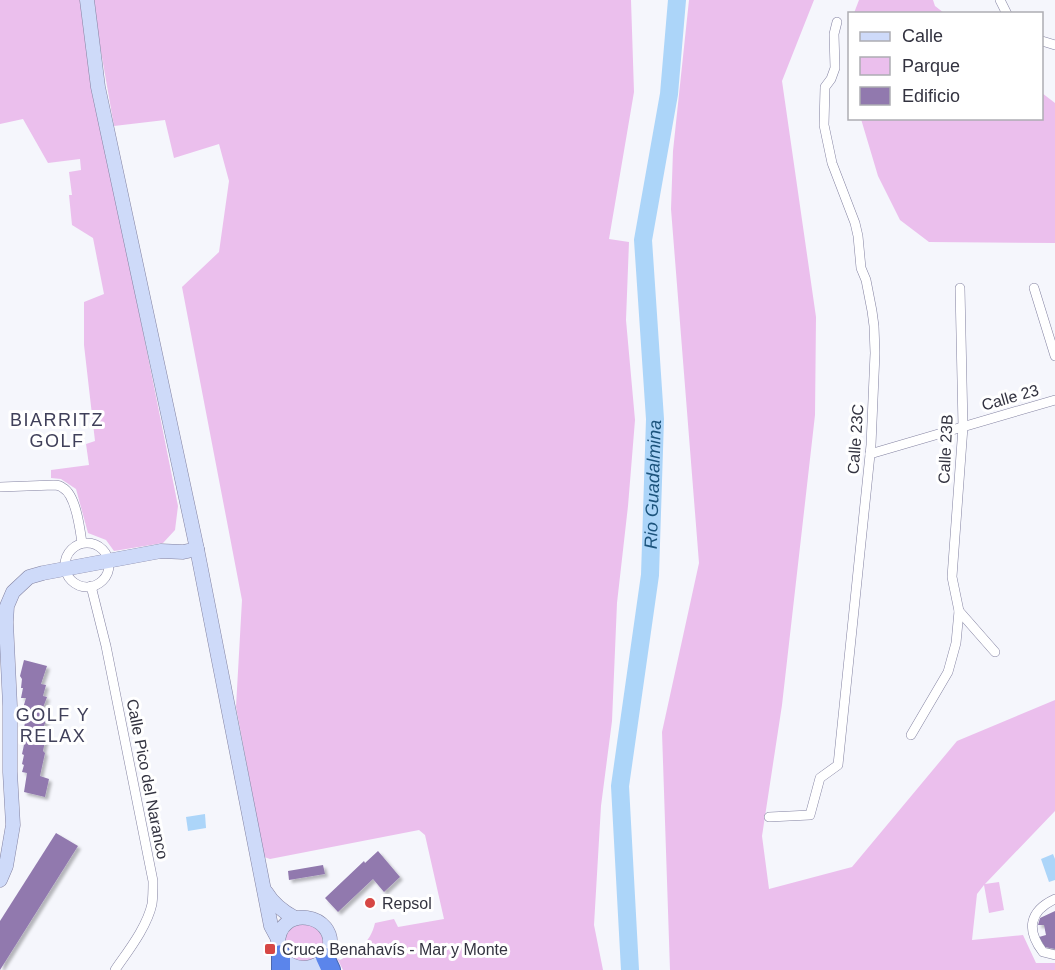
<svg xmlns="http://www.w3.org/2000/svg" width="1055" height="970" font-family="Arial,sans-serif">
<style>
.green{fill:#ebbfed}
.water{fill:#acd5f9}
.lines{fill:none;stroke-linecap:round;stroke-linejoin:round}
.river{stroke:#acd5f9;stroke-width:18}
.building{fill:#9179ae;filter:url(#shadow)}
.street-casing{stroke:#8382a1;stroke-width:10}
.secondary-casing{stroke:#8382a1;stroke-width:15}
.highway-casing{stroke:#4d68af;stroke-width:20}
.street{stroke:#fff;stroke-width:9}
.secondary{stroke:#cedaf9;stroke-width:14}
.highway{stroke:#5b85eb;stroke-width:18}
.poi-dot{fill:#d64745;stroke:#fff;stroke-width:2}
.labels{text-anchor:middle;stroke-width:6;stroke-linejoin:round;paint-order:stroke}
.street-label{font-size:16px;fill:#333340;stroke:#fff}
.poi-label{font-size:16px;fill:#333340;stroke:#fff;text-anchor:start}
.neighbourhood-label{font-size:18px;letter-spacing:1.5px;fill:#40405a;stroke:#fff}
.water-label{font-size:18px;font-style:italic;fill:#1b537c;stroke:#fff}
</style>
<defs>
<filter id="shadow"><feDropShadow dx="3" dy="3" stdDeviation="1.5" flood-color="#0004"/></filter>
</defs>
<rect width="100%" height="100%" fill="#f5f6fc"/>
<g class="green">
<polygon points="0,0 80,0 84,29 107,153 178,506 175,530 163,543 114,551 106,540 88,533 76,489 61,479 51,478 51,470 89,465 86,444 95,441 84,345 84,302 104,294 93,238 72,225 69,195 72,195 69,172 81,170 80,159 48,163 23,119 0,124"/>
<path d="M92,0h539l3,92 -25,147 20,3 -3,78 9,100 -7,86 -11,97 -5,118 -11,85 -7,119 9,45h-260l-6,-12 3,2c18,-10 30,-16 35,-37l19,-4 4,8 46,-8 -19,-84 -6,-5 -149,29 -6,-2 -28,-150 6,-107 -60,-313 37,-35 10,-71 -10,-37 -45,14 -9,-38 -51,6z"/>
<polygon points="689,0 814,0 782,81 816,317 815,415 782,705 762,836 769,889 852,867 957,741 1055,700 1055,811 985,884 999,882 1004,910 989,913 984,885 977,894 972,940 1023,935 1036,963 1055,963 1055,970 670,970 662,732 699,563 671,209 673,151"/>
<polygon points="859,0 933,0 935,6 944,13 854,13"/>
<polygon points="1042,93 1055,103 1055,243 929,242 900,220 878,176 861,119 1042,118"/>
<circle cx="304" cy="943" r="19"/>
</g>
<g class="water">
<polygon points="205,814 206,828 188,831 186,817"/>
<polygon points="1053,854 1055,859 1055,880 1049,882 1041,859"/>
</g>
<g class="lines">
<path class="river" id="s1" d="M630,970l-10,-184 30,-211 5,-156 -12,-179 26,-146 8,-94"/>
</g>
<g class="building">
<polygon points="24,660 47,666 41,684 46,685 43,696 47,697 41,713 48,714 42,732 47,732 43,751 45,753 40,776 49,779 45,797 24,792 27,773 22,772 24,765 22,764 24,755 22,754 24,745 21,744 26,717 21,715 26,698 21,698 23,688 21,688 22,679 20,676"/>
<polygon points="56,833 78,846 0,970 0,921"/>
<polygon points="378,851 400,877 384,892 373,879 338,912 325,898 364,861 365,863"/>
<polygon points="323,865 325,874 289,880 288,871"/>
<polygon points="1055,911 1055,949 1045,947 1039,937 1046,935 1044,925 1038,925 1040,918"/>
</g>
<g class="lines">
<defs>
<g id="street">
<polyline points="1000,0 1007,14"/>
<polyline points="1042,41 1055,45"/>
<polyline points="960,288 963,427 952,577 959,611 995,652"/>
<polyline points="1034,288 1055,356"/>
<polyline points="870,454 1055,400"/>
<path d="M0,487l54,-2c3,0 7,1 9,3 13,7 17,41 19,55"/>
<circle cx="87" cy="565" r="22"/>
<path d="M91,586l15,60 47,235c0,7 0,16 -1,23 -5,23 -24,47 -37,66"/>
<polyline points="911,735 948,672 956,643 959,611"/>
<polyline points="769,817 810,815 820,778 838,765 871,445 875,353 874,326 872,311 866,280 861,268 858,236 855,223 832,163 824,125 825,87 831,79 835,68 834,34 837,22"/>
<path d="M1055,899c-26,12 -29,31 -12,53l12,3"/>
</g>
<g id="secondary">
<polyline points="87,0 98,87 197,549 271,926 278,939"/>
<polyline points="0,880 6,866 13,825 10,772 10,706 6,622 7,606 13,592 29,577 43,573 161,551 183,552 197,549"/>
<path d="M266,892c7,12 16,19 29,26"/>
<path d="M278,945c-1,-42 61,-32 51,5 -3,7 -9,13 -13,20"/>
<path d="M285,961c11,9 23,9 35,2"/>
</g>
<g id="highway">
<polyline points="281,954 281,970"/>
<polyline points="325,957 331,970"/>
</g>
</defs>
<use href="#street" class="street-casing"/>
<use href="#secondary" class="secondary-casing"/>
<use href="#highway" class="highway-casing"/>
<use href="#street" class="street"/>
<use href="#secondary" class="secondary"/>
<use href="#highway" class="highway"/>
</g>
<g class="poi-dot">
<circle cx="370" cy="903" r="6"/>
<rect x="264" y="943" width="12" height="12" rx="3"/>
</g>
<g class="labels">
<g class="street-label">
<text transform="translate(1010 397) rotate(-16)" y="6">Calle 23</text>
<text transform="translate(855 439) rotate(-86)" y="6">Calle 23C</text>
<text transform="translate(945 449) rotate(-87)" y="6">Calle 23B</text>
<text transform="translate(148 779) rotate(79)" y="6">Calle Pico del Naranco</text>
</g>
<g class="poi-label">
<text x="382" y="909">Repsol</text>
<text x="282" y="955">Cruce Benahavís - Mar y Monte</text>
</g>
<g class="neighbourhood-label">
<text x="57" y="426">BIARRITZ<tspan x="57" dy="21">GOLF</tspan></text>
<text x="53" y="721">GOLF Y<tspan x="53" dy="21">RELAX</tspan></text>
</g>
<g class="water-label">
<text dy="6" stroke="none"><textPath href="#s1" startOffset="488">Rio Guadalmina</textPath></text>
</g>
</g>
<rect x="848" y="12" width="195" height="108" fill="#ffffff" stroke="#adadb3" stroke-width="1.5"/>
<rect x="860" y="32" width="30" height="9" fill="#cedaf9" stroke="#adadb3" stroke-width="1.5"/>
<text x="902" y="42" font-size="18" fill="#333340">Calle</text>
<rect x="860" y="57" width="30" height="18" fill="#ebbfed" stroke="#adadb3" stroke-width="1.5"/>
<text x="902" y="72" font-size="18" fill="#333340">Parque</text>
<rect x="860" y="87" width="30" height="18" fill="#9179ae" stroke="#adadb3" stroke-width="1.5"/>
<text x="902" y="102" font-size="18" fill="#333340">Edificio</text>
</svg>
